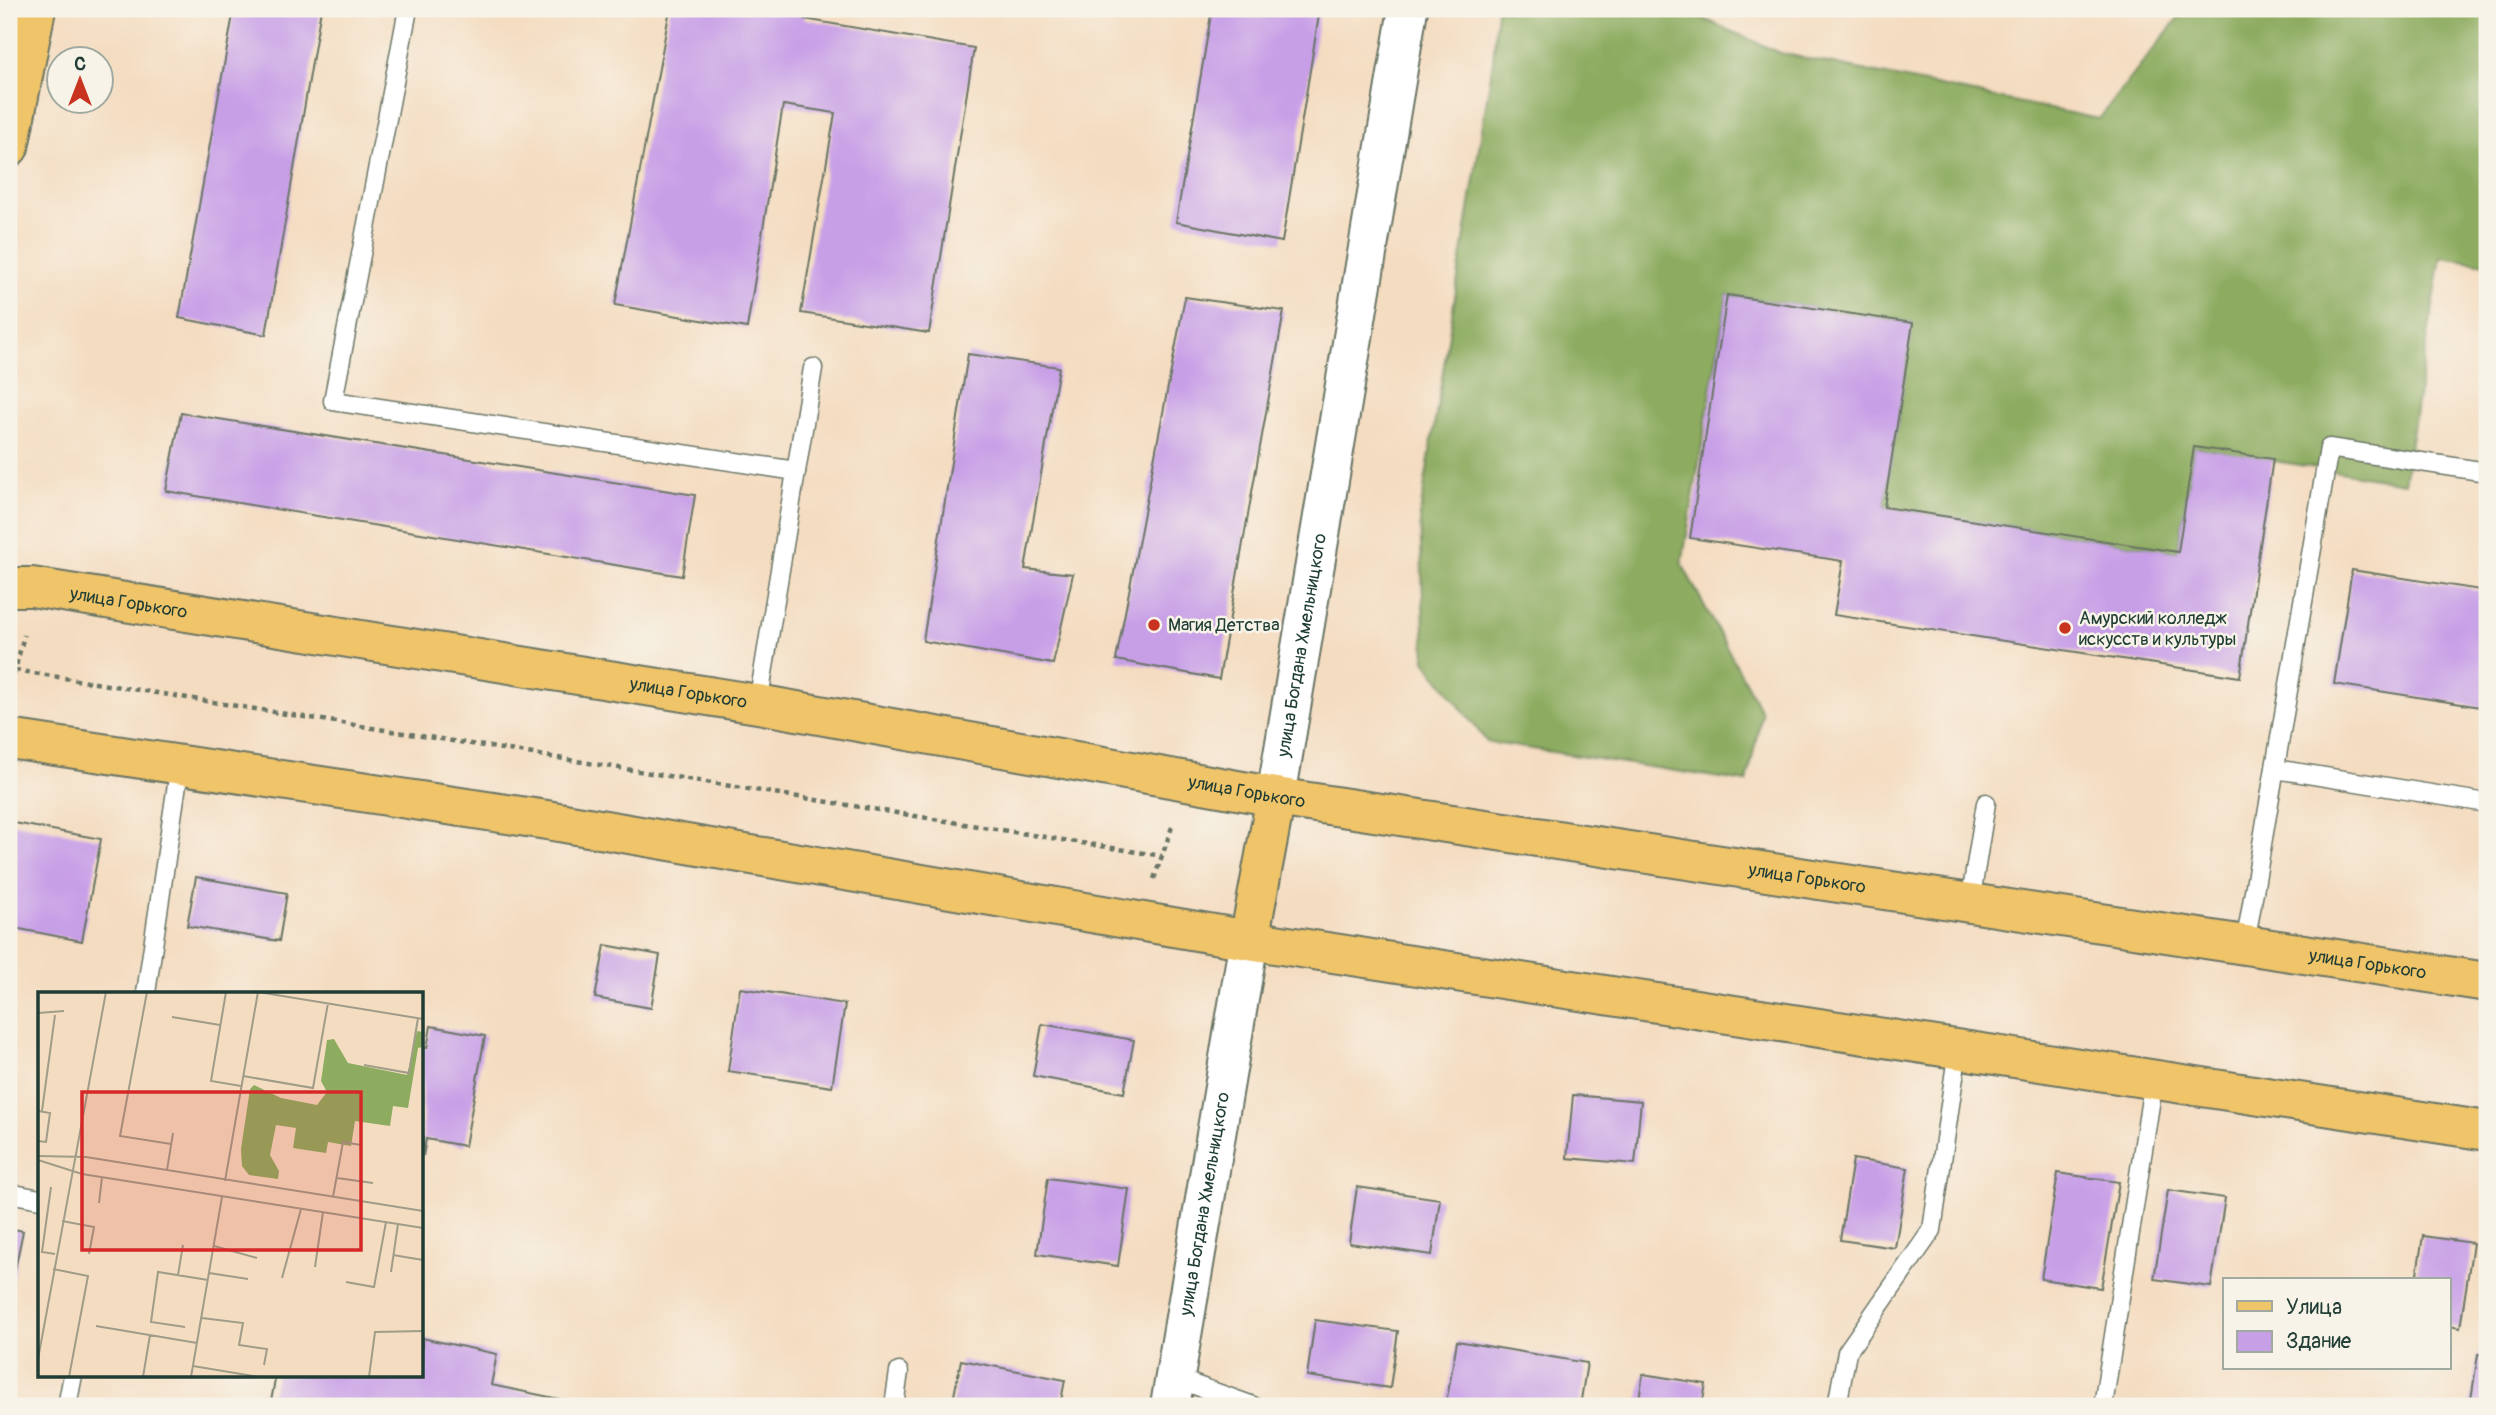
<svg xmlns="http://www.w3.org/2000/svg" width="2496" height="1415" font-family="Pangolin,sans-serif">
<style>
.forest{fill:#8dac60;stroke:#56744a;stroke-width:2}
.building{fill:#c79fe7}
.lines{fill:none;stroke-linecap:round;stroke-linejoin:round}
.service-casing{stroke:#6a7565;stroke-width:21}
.tertiary-casing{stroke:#6a7565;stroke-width:42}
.primary-casing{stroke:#6a7565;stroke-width:42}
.path{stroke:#6a7565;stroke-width:4.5;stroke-dasharray:5 5;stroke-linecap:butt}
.service{stroke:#fff;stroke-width:18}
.tertiary{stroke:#fff;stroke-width:38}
.primary{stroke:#f0c469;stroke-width:38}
.poi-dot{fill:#c8321e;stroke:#f7f3e8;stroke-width:2.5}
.labels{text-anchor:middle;stroke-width:5;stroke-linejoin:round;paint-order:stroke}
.street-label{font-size:18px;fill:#1f3d34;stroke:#f7f3e8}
.poi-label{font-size:18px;fill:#1f3d34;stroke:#f7f3e8;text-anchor:start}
.inset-road{fill:none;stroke:#9f9c88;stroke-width:2}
.view{fill:#d62828;fill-opacity:0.15;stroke:#d62828;stroke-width:3.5}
.inset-edge{fill:none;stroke:#1f3d34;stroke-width:3.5}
</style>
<rect width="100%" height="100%" fill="#f7f3e8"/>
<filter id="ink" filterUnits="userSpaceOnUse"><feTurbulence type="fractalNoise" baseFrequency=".0143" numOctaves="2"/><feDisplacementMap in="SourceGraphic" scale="14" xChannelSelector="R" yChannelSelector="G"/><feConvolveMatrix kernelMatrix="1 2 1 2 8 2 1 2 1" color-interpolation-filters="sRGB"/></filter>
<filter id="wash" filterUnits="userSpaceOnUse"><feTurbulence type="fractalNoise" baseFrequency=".00686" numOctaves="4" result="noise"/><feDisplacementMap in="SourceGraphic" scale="28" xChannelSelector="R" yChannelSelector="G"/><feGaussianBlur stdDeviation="1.57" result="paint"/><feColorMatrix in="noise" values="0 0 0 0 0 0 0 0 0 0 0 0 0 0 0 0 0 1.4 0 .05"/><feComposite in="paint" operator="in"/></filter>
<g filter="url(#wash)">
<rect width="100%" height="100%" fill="#f4dcc0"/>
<polygon class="forest" points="1497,9 1682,9 1780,53 2099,119 2185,9 2487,9 2487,264 2441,257 2404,483 2194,447 2178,552 1884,507 1912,323 1727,295 1682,564 1762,713 1747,782 1487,742 1425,661 1420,514 1493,61"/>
<g id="blocks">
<g class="building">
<polygon points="234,9 321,9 266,335 179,318"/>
<polygon points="670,9 807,9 804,19 974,48 929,333 801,313 835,113 783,105 747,328 615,305"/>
<polygon points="1212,9 1320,9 1282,242 1176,222"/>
<polygon points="1727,295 1913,323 1884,507 2178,552 2194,447 2273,459 2240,677 1834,615 1843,561 1690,538"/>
<polygon points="1185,297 1284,311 1219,679 1116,660"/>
<polygon points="968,354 1059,367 1025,569 1073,574 1053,664 923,641"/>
<polygon points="181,413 695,495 682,576 166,491"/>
<polygon points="2352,570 2487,591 2487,708 2334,684"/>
<polygon points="9,822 101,839 82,941 9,927"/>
<polygon points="196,877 287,893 279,941 187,926"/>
<polygon points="605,945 660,955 651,1008 595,998"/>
<polygon points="740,988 845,1004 832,1087 728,1071"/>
<polygon points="1042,1024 1134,1040 1124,1093 1033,1076"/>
<polygon points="431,1026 485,1036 465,1146 426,1139 423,1156 422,1047 427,1048"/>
<polygon points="1573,1095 1641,1101 1635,1164 1567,1158"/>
<polygon points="1853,1159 1908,1168 1895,1248 1840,1240"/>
<polygon points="2058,1173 2119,1182 2101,1288 2041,1279"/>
<polygon points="1048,1178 1129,1189 1118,1266 1037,1254"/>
<polygon points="1357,1187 1440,1199 1432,1255 1349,1243"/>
<polygon points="2168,1190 2225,1198 2211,1287 2154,1279"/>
<polygon points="9,1228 23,1231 10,1294 9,1294"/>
<polygon points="2423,1236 2473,1243 2460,1328 2449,1326 2449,1280 2416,1280"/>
<polygon points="1315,1320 1398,1331 1390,1388 1307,1376"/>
<polygon points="422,1338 497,1354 491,1385 593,1406 270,1406 276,1375 422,1375"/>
<polygon points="1457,1341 1587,1363 1580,1406 1446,1404"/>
<polygon points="2478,1354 2487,1355 2487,1406 2470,1406"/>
<polygon points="961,1360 1065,1380 1060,1406 952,1406"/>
<polygon points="1643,1374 1706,1384 1702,1406 1638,1406"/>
</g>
</g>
</g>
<g filter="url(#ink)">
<use href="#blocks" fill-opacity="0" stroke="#6a7565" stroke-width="2"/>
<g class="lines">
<defs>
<g id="service">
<polyline points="408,9 333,401 796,471"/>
<polyline points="758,704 813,368"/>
<polyline points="2275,769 2487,803"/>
<polyline points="1970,903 1986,803"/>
<polyline points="2245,945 2329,448 2487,472"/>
<polyline points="146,993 180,764"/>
<polyline points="9,1193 40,1199"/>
<polyline points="1175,1378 1253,1406"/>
<polyline points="67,1406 73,1375"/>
<polyline points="894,1406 899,1372"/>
<polyline points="1837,1406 1847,1352 1932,1230 1958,1049"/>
<polyline points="2103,1406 2154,1079"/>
</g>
<g id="tertiary">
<path id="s1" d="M1276,797l132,-788"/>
<path id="s2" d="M1170,1406l79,-466"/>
</g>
<g id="primary">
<polyline points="9,147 36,9"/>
<path id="s3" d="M9,587h23l726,117 518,93 1211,185"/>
<polyline points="9,739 547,820 1249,940 2487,1131"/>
<polyline points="1249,940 1276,797"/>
</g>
</defs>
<use href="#service" class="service-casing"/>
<use href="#tertiary" class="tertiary-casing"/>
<use href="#primary" class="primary-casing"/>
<g class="path">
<polyline points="15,670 1162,856"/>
<polyline points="9,694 24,635"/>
<polyline points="1154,879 1173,824"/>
</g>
<use href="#service" class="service"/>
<use href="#tertiary" class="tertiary"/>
<use href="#primary" class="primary"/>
</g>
</g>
<g class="poi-dot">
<circle cx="1154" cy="625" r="7"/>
<circle cx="2065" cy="628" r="7"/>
</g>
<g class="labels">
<g class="street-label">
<text dy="6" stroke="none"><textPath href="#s3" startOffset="121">улица Горького</textPath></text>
<text dy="6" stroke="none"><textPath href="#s1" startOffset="154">улица Богдана Хмельницкого</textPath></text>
<text dy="6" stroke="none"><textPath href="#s3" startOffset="688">улица Горького</textPath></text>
<text dy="6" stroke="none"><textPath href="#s3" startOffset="1255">улица Горького</textPath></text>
<text dy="6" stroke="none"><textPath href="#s3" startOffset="1822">улица Горького</textPath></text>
<text dy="6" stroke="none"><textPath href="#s3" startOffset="2389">улица Горького</textPath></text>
<text dy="6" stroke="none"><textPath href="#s2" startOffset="205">улица Богдана Хмельницкого</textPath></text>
</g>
<g class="poi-label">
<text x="2079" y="624">Амурский колледж<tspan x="2079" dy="21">искусств и культуры</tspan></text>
<text x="1168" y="631">Магия Детства</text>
</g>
</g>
<g transform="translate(38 992)">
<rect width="385" height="385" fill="#f4dcc0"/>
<path d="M379,39l6,1v15l-5,1 -10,60 -15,-2 -3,20 -35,-5 -4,25 -23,-4 -2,11 -33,-5 3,-20 -20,-3 -6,30 9,16 -1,8 -29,-4 -7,-9 -1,-17 9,-60 4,-4 27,13 36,7 10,-13 -6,-11 6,-41 7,-1 14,24 59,12z" fill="#8dac60"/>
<path class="inset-road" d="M109,0l-27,144 51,8M188,0l-15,89 30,5M220,0l165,27M0,21l26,-2M134,25l48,8M326,73l45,8 9,-55M205,84l70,12 15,-85M0,119l12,2 -4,29 -8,-1M4,119l13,-96M0,164l48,1 337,54M0,168l44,14 341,54M129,178l6,-37M299,186l36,5M187,189l33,-189M13,195l-9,65 13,2M295,205l10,-55 18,3M61,211l3,-26M24,229l32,6 -5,27M176,254l43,12M355,263l30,5M277,275l8,-55M15,277l35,7 -19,101M353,280l7,-48M171,281l39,6M140,283l5,-30M244,286l19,-69M308,290l28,5 12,-65M164,326l41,5 -4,22 28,4 -3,16M58,334l101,17M147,335l-34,-5 7,-50 50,8M0,367l68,-367M155,374l66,11M105,385l7,-42M153,385l31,-180M331,385l6,-45 48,-1"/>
<path class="view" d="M44,100h279v158h-279z"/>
<rect width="385" height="385" class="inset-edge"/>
</g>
<rect width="2496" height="1415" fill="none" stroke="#f7f3e8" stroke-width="35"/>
<rect x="2223" y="1278" width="228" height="91" fill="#f7f3e8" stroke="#a1aaa0" stroke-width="2"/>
<rect x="2237" y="1301" width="35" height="10" fill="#f0c469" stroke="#a1aaa0" stroke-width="2"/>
<text x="2286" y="1314" font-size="21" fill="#1f3d34">Улица</text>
<rect x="2237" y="1331" width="35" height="21" fill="#c79fe7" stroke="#a1aaa0" stroke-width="2"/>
<text x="2286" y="1348" font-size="21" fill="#1f3d34">Здание</text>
<g transform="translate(80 80)"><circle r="33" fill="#f7f3e8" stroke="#a1aaa0" stroke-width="2"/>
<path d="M0-5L12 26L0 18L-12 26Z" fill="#c8321e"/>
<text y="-10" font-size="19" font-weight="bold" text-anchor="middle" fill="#1f3d34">С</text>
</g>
</svg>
